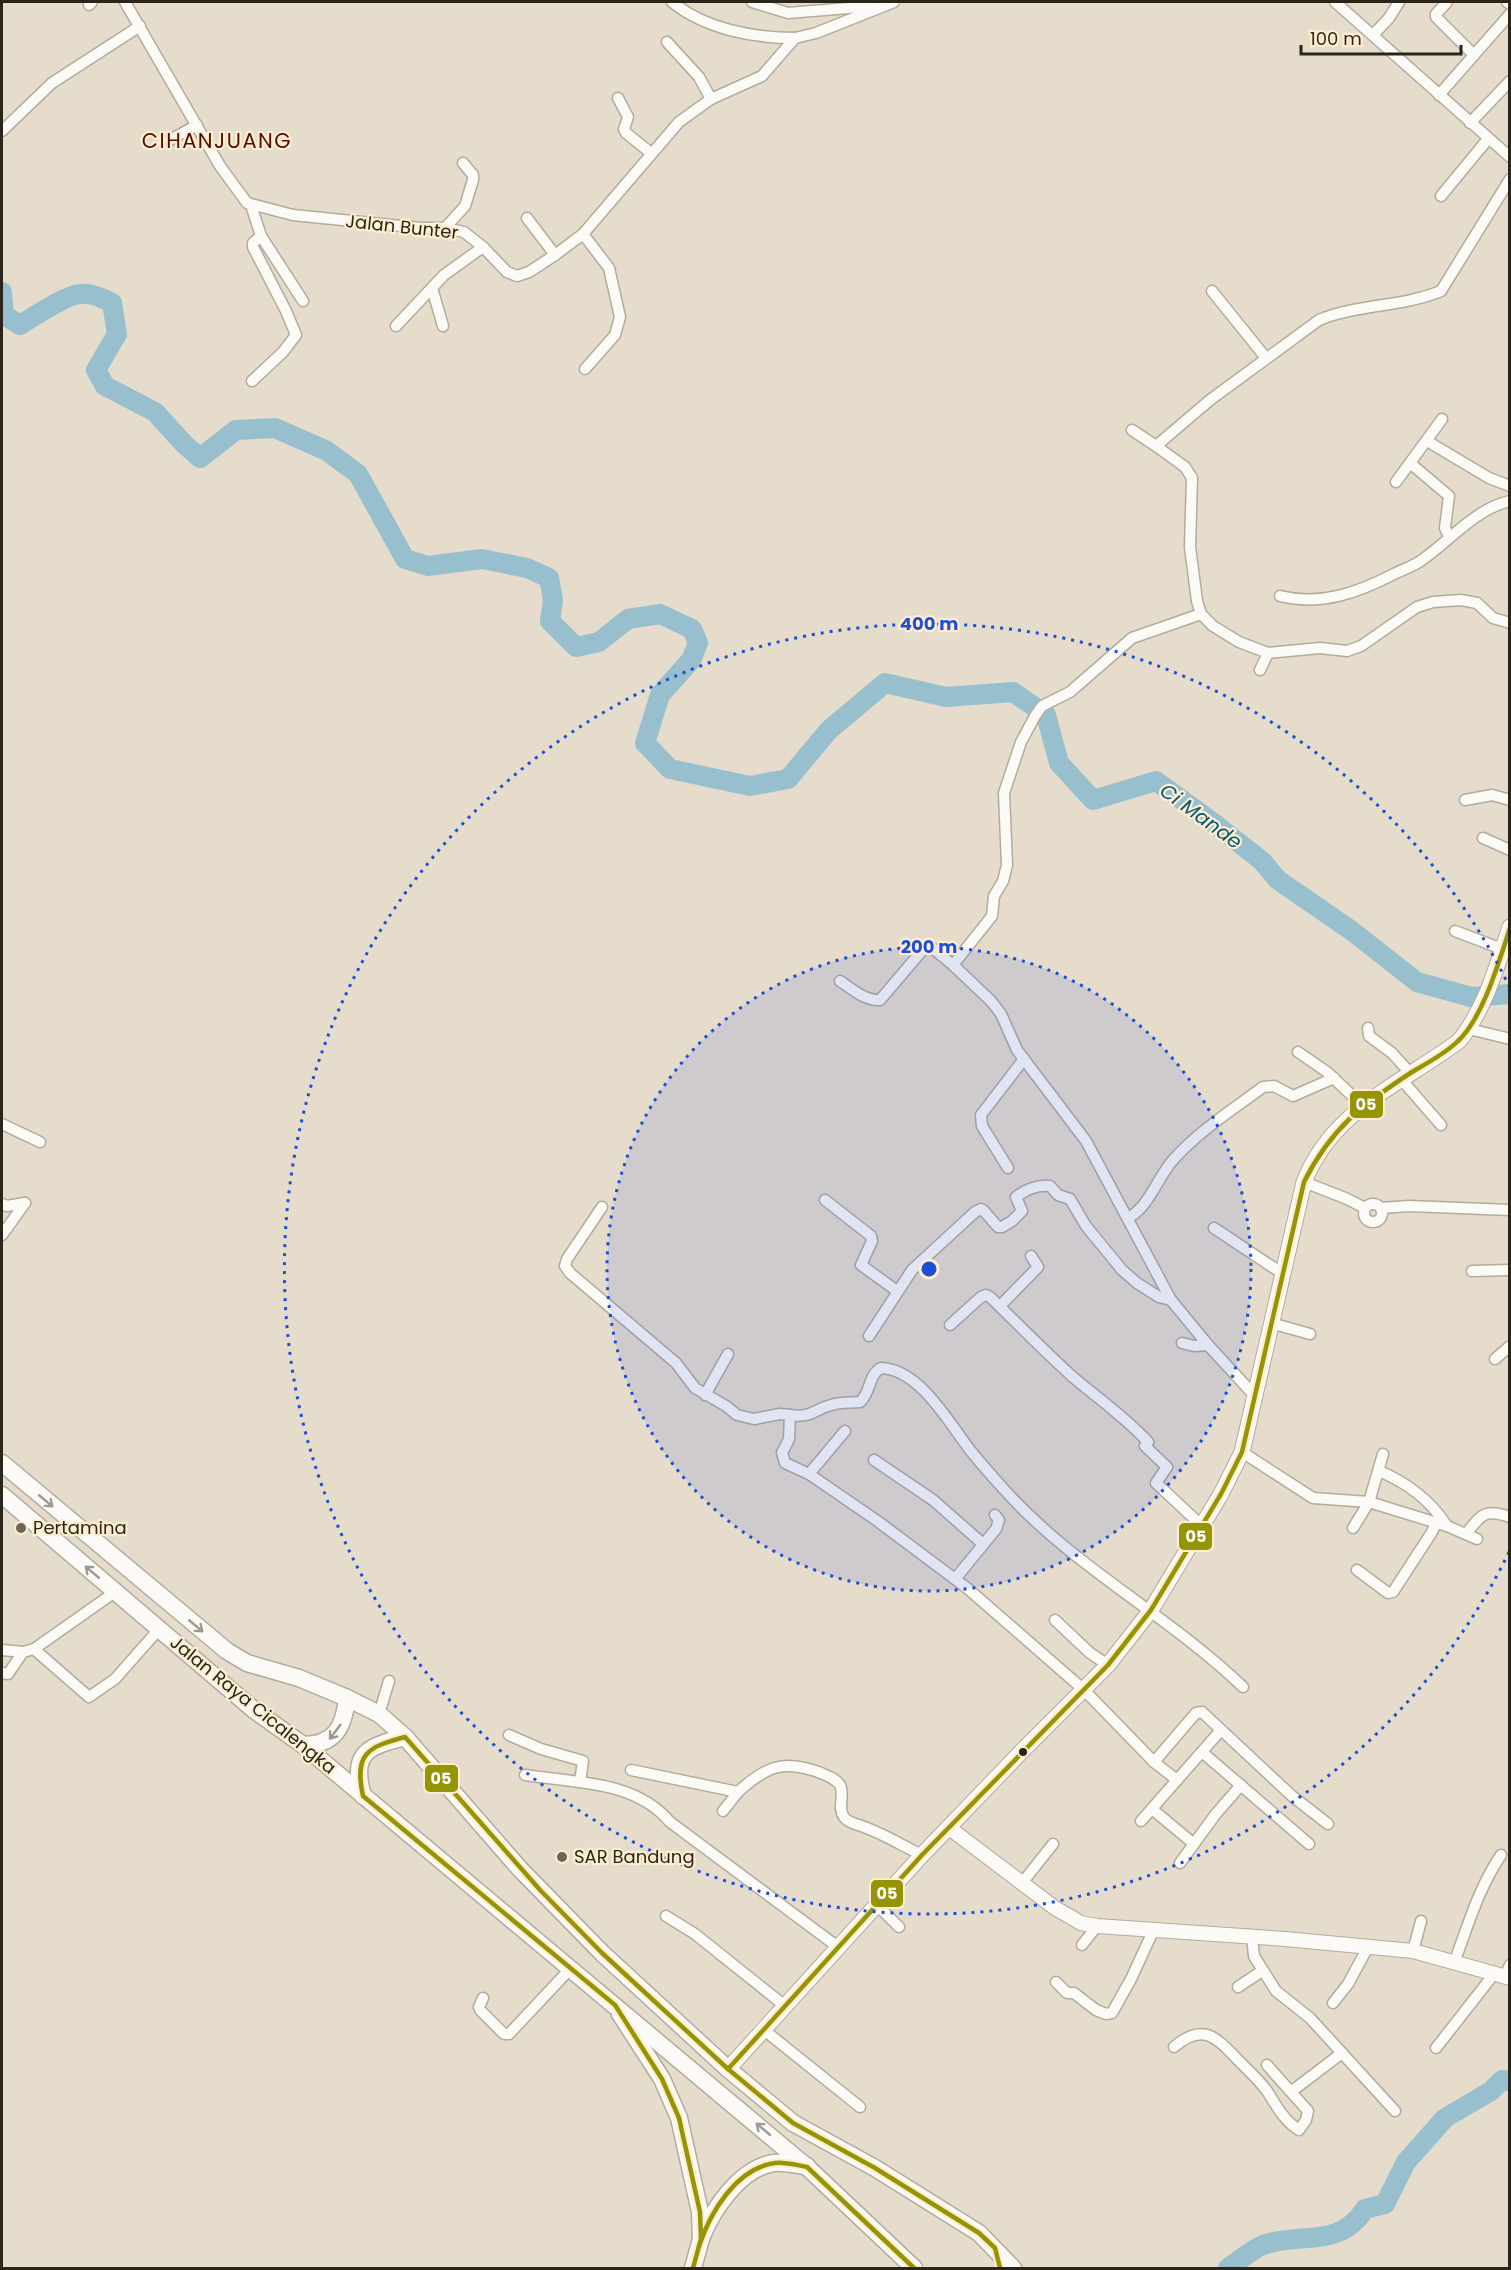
<svg xmlns="http://www.w3.org/2000/svg" width="1511" height="2270" font-family="Poppins,sans-serif">
<style>
.lines{fill:none;stroke-linecap:round;stroke-linejoin:round}
.river{stroke:#97bfcd;stroke-width:20}
.minor-casing{stroke:#b2ab9e;stroke-width:13}
.tertiary-casing{stroke:#b2ab9e;stroke-width:16}
.secondary-casing{stroke:#b2ab9e;stroke-width:17}
.primary-casing{stroke:#b2ab9e;stroke-width:19}
.trunk-casing{stroke:#b2ab9e;stroke-width:19}
.minor{stroke:#fbfaf7;stroke-width:10}
.tertiary{stroke:#fbfaf7;stroke-width:14}
.secondary{stroke:#fbfaf7;stroke-width:15}
.primary{stroke:#fbfaf7;stroke-width:16}
.trunk{stroke:#fbfaf7;stroke-width:16}
.bus-1-casing{stroke:#feedcf;stroke-width:9}
.bus-1{stroke:#959405;stroke-width:4.5}
.oneway{stroke:#9d9a93}
.ring{fill:none;stroke:#1d4ed8;stroke-width:3;stroke-dasharray:3 6}
.poi-dot{fill:#6c6558;stroke:#feedcf;stroke-width:2}
.bus-dot{fill:#2b2519;stroke:#feedcf;stroke-width:2}
.labels{text-anchor:middle;stroke-width:4.5;stroke-linejoin:round;paint-order:stroke}
.street-label{font-size:18px;fill:#2b2519;stroke:#feedcf}
.poi-label{font-size:18px;fill:#2b2519;stroke:#feedcf;text-anchor:start}
.water-label{font-size:20px;font-style:italic;fill:#045974;stroke:#feedcf}
.quarter-label{font-size:21px;letter-spacing:1.5px;fill:#510d05;stroke:#feedcf}
.centre{fill:#1d4ed8;stroke:#feedcf;stroke-width:3}
.ring-label{font-size:18px;text-anchor:middle;font-weight:bold;fill:#1d4ed8;stroke:#feedcf;stroke-width:4.5;stroke-linejoin:round;paint-order:stroke}
.line-badge{stroke:#feedcf;stroke-width:2}
.badge-label{font-size:16px;text-anchor:middle;font-weight:bold;fill:#fff}
</style>
<rect width="100%" height="100%" fill="#e6dccc"/>
<g class="lines">
<g class="river">
<path d="M2,292l2,23 16,10c13,-8 46,-30 60,-31 11,-2 23,4 32,9l5,31 -21,36 9,16 50,26 29,32 16,14 36,-28 39,-2 52,23 31,23 47,85 23,7 54,-7 45,9 22,10 4,22 -3,21 26,26 23,-5 29,-23 32,-5 32,15 6,14 -7,17 -31,35 -15,48 25,26 80,17 38,-7 41,-49 56,-47 61,14 67,-5 33,23 13,48 34,37 63,-19 55,40 51,40 16,19 74,51 65,51 54,15 39,-3"/>
<path d="M1228,2268c11,-7 23,-18 35,-23 38,-14 75,5 102,-36l20,-5 21,-42 39,-44 46,-27 11,-11 8,1"/>
</g>
<defs>
<g id="minor">
<polyline points="125,2 220,166 247,203 293,215 421,228 445,228 464,232 483,247 507,272 517,276 529,272 555,255 583,234 679,122 711,99 762,76 795,38 816,33 894,2"/>
<path d="M672,2c33,27 81,36 123,36"/>
<polyline points="752,2 788,13 873,6"/>
<polyline points="1335,2 1510,157"/>
<polyline points="1447,2 1436,14 1436,17 1474,55"/>
<polyline points="1507,2 1510,4"/>
<polyline points="89,5 92,2"/>
<polyline points="1373,35 1389,18 1399,2"/>
<polyline points="667,42 699,77 711,99"/>
<polyline points="1439,95 1510,14"/>
<polyline points="618,98 628,117 624,129 626,133 651,153"/>
<polyline points="1470,123 1510,81"/>
<polyline points="2,131 52,83 140,26"/>
<polyline points="170,140 197,125"/>
<polyline points="1441,196 1488,139"/>
<polyline points="251,205 261,236 303,301"/>
<polyline points="527,218 555,255"/>
<polyline points="445,228 465,206 473,180 473,175 463,163"/>
<polyline points="583,234 609,268 620,317 615,335 585,369"/>
<polyline points="432,288 443,326"/>
<polyline points="1212,291 1266,358"/>
<polyline points="396,326 444,275 483,247"/>
<polyline points="252,381 283,352 296,335 286,311 253,247 253,243 261,236"/>
<path d="M1132,430l24,16 54,-46 109,-80c39,-16 83,-13 122,-29l69,-112"/>
<polyline points="1427,441 1489,478 1510,486"/>
<polyline points="1156,446 1185,467 1192,478 1190,547 1197,601 1201,614 1213,626 1239,642 1268,653 1320,648 1347,651 1361,646 1417,607 1433,602 1461,600 1477,603 1493,618 1510,623"/>
<polyline points="1410,463 1449,496 1445,528 1449,537"/>
<polyline points="1396,482 1442,419"/>
<path d="M1280,596c41,10 77,-3 114,-22 8,-4 17,-7 25,-12 29,-19 55,-53 91,-61"/>
<polyline points="1260,670 1268,653"/>
<polyline points="1465,800 1492,795 1510,800"/>
<polyline points="1483,838 1510,850"/>
<polyline points="1455,931 1502,949"/>
<polyline points="953,965 992,916 994,896 1003,881 1007,865 1004,793 1021,742 1035,716 1042,706 1070,692 1132,638 1201,614"/>
<path d="M840,981c12,8 25,20 40,19l40,-47 6,-6h5l22,18 38,36 10,13 16,36 69,91 85,159 37,45 46,50"/>
<polyline points="1368,1028 1369,1036 1392,1053 1411,1074"/>
<polyline points="1469,1029 1510,1039"/>
<polyline points="1298,1052 1327,1072 1362,1105"/>
<polyline points="1401,1079 1441,1125"/>
<polyline points="2,1124 40,1142"/>
<polyline points="1008,1168 982,1126 981,1115 1024,1059"/>
<polyline points="1304,1182 1345,1198 1365,1208"/>
<polyline points="825,1200 871,1236 872,1241 861,1265 897,1291"/>
<circle cx="1373" cy="1213" r="9"/>
<polyline points="2,1204 7,1206 25,1203"/>
<polyline points="602,1207 567,1259 565,1266 570,1273 676,1363 695,1388 726,1406 737,1415 754,1419 780,1414 790,1415 789,1439 782,1453 785,1463 809,1474 876,1520 967,1588 1084,1690 1154,1762 1177,1780"/>
<polyline points="1381,1208 1409,1206 1510,1210"/>
<path d="M1128,1218c22,-12 29,-40 45,-58 26,-29 59,-50 90,-73l11,-1 19,10 41,-18"/>
<polyline points="1214,1228 1283,1274"/>
<polyline points="2,1235 25,1203"/>
<polyline points="1472,1271 1510,1270"/>
<polyline points="1000,1306 1038,1267 1031,1256"/>
<polyline points="1271,1323 1310,1334"/>
<path d="M950,1325l31,-28 5,-2 4,2c28,27 55,55 84,81 25,21 52,40 74,64l-3,4 22,21 -11,16 46,43"/>
<path d="M869,1336l43,-66 63,-58 6,-3 2,1 15,17h4l10,-6 10,-10 -6,-14c11,-8 20,-12 34,-11l8,9 12,4 16,27 36,44 15,13 22,14 12,3"/>
<polyline points="1182,1343 1194,1346 1208,1345"/>
<polyline points="1495,1359 1510,1346"/>
<polyline points="705,1395 728,1354"/>
<path d="M790,1415c23,3 22,-5 41,-10 9,-3 19,-2 29,-3 11,-9 8,-27 21,-34 40,1 70,59 93,87 9,11 18,21 27,31 70,80 166,128 242,201"/>
<polyline points="1242,1452 1313,1498 1369,1502 1447,1526 1477,1539"/>
<polyline points="874,1460 933,1500 983,1544"/>
<path d="M1379,1471c27,11 52,30 68,55"/>
<polyline points="809,1474 845,1431"/>
<polyline points="1353,1528 1369,1502 1383,1454"/>
<path d="M1466,1534c15,-19 18,-26 44,-17"/>
<polyline points="1357,1570 1388,1593 1393,1592 1432,1532 1436,1523"/>
<polyline points="955,1579 996,1529 999,1520 995,1515"/>
<polyline points="1055,1620 1090,1653 1108,1665"/>
<polyline points="34,1649 89,1697 115,1679 160,1628"/>
<polyline points="2,1650 23,1652 34,1649 115,1592"/>
<polyline points="2,1673 8,1674 23,1652"/>
<polyline points="379,1714 389,1681"/>
<polyline points="509,1735 541,1749 583,1761 580,1782"/>
<polyline points="1202,1752 1309,1844"/>
<polyline points="1154,1762 1196,1713 1202,1712 1292,1796 1328,1824"/>
<path d="M631,1770l107,22c28,-26 46,-33 83,-19 7,3 15,6 19,12 5,10 -3,23 4,32 4,6 13,7 20,10 20,7 39,19 58,28"/>
<path d="M525,1775c50,8 110,5 145,47l168,125"/>
<polyline points="1152,1809 1194,1844"/>
<polyline points="723,1811 738,1792"/>
<polyline points="1141,1821 1221,1730"/>
<polyline points="1180,1863 1215,1815 1241,1785"/>
<polyline points="1022,1883 1053,1844"/>
<polyline points="877,1905 899,1927"/>
<polyline points="666,1916 695,1934 785,2006"/>
<polyline points="1252,1937 1254,1956 1276,1991 1310,2018 1395,2111"/>
<polyline points="1082,1945 1097,1926"/>
<polyline points="1413,1951 1421,1921"/>
<path d="M1454,1963c14,-37 24,-74 47,-108"/>
<polyline points="1505,1977 1510,1965"/>
<polyline points="1056,1982 1067,1993 1074,1993 1096,2010 1106,2014 1112,2013 1131,1979 1154,1929"/>
<polyline points="1238,1987 1262,1971"/>
<polyline points="483,1998 479,2007 480,2010 504,2034 509,2034 571,1968"/>
<polyline points="1333,2003 1348,1984 1368,1947"/>
<polyline points="764,2030 860,2107"/>
<path d="M1174,2047c29,-25 42,-10 64,13 10,10 21,20 29,31 9,14 17,30 32,39l7,-10 2,-9 -41,-46"/>
<polyline points="1436,2048 1494,1974"/>
<polyline points="1292,2091 1342,2053"/>
</g>
<polyline id="tertiary" points="948,1827 1055,1908 1081,1923 1097,1926 1285,1939 1413,1951 1510,1978"/>
<path id="secondary" d="M728,2069l194,-214 100,-104 86,-86 43,-55 70,-116 21,-42 62,-270c28,-72 97,-98 155,-141 26,-31 38,-76 51,-114"/>
<polyline id="primary" points="620,2014 662,2079 679,2118 700,2212 701,2239 693,2268"/>
<g id="trunk">
<polyline points="2,1463 227,1651 247,1663 299,1678 347,1698 379,1714 405,1737 519,1868 602,1953 728,2069 793,2123 875,2168 979,2233 1013,2268"/>
<polyline points="2,1495 254,1710 303,1745 807,2167 914,2268"/>
<path d="M303,1745c32,0 41,-18 44,-47"/>
<path d="M363,1796c-12,-43 3,-49 42,-59"/>
<path d="M701,2239c11,-29 39,-71 73,-76 10,-1 22,2 33,3"/>
</g>
</defs>
<use href="#minor" class="minor-casing"/>
<use href="#tertiary" class="tertiary-casing"/>
<use href="#secondary" class="secondary-casing"/>
<use href="#primary" class="primary-casing"/>
<use href="#trunk" class="trunk-casing"/>
<use href="#minor" class="minor"/>
<use href="#tertiary" class="tertiary"/>
<use href="#secondary" class="secondary"/>
<use href="#primary" class="primary"/>
<use href="#trunk" class="trunk"/>
<defs>
<g id="bus-1">
<path d="M728,2069l194,-214 186,-190 43,-55 70,-116 21,-42 62,-270c27,-54 59,-78 108,-110 15,-9 33,-18 46,-31 25,-23 41,-80 52,-113"/>
<path d="M699,2246c11,-33 37,-78 76,-83 10,-1 21,2 32,4l107,101"/>
<path d="M693,2268l8,-29 -1,-27 -21,-94 -17,-39 -47,-74 -252,-209c-9,-42 4,-49 42,-59l136,154 61,62 126,116 65,54 82,45 104,65 16,15 5,20"/>
</g>
</defs>
<use href="#bus-1" class="bus-1-casing"/>
<use href="#bus-1" class="bus-1"/>
</g>
<defs><path id="oneway-shaft" d="M-6 0H5M1.5-3L5.5 0L1.5 3" fill="none" stroke-width="1.6" stroke-linecap="round" stroke-linejoin="round" transform="scale(1.5)"/></defs>
<g class="oneway">
<use href="#oneway-shaft" transform="translate(46 1501) rotate(40)"/>
<use href="#oneway-shaft" transform="translate(92 1572) rotate(-140)"/>
<use href="#oneway-shaft" transform="translate(196 1626) rotate(40)"/>
<use href="#oneway-shaft" transform="translate(335 1732) rotate(127)"/>
<use href="#oneway-shaft" transform="translate(763 2129) rotate(-140)"/>
</g>
<circle cx="929" cy="1269" r="322" fill="#1d4ed8" fill-opacity=".12"/>
<g class="ring">
<circle cx="929" cy="1269" r="322"/>
<path d="M1509 1552A645 645 0 1 1 1509 986"/>
</g>
<g class="poi-dot">
<circle cx="21" cy="1528" r="6"/>
<circle cx="562" cy="1857" r="6"/>
</g>
<circle class="bus-dot" cx="1023" cy="1752" r="5"/>
<g class="labels">
<g class="street-label">
<text transform="translate(402 227) rotate(6)" y="6">Jalan Bunter</text>
<text transform="translate(253 1705) rotate(39)" y="6">Jalan Raya Cicalengka</text>
</g>
<g class="poi-label">
<text x="33" y="1534">Pertamina</text>
<text x="574" y="1863">SAR Bandung</text>
</g>
<g class="water-label">
<text transform="translate(1201 816) rotate(36)" y="7">Ci Mande</text>
</g>
<g class="quarter-label">
<text x="217" y="148">CIHANJUANG</text>
</g>
</g>
<circle cx="929" cy="1269" r="9" class="centre"/>
<g class="ring-label">
<text x="929" y="630">400 m</text>
<text x="929" y="953">200 m</text>
</g>
<g class="line-badge">
<rect x="1349" y="1090" width="35" height="29" rx="6" fill="#959405"/>
<rect x="1178" y="1522" width="35" height="29" rx="6" fill="#959405"/>
<rect x="424" y="1764" width="35" height="29" rx="6" fill="#959405"/>
<rect x="870" y="1879" width="34" height="29" rx="6" fill="#959405"/>
</g>
<g class="badge-label">
<text x="1366" y="1110">05</text>
<text x="1196" y="1542">05</text>
<text x="441" y="1784">05</text>
<text x="887" y="1899">05</text>
</g>
<rect width="1511" height="2270" fill="none" stroke="#2b2519" stroke-width="6"/>
<path d="M1301 45v9h160v-9" fill="none" stroke="#2b2519" stroke-width="3"/>
<text x="1310" y="45" font-size="18" fill="#2b2519" stroke="#feedcf" stroke-width="4.5" paint-order="stroke">100 m</text>
</svg>
